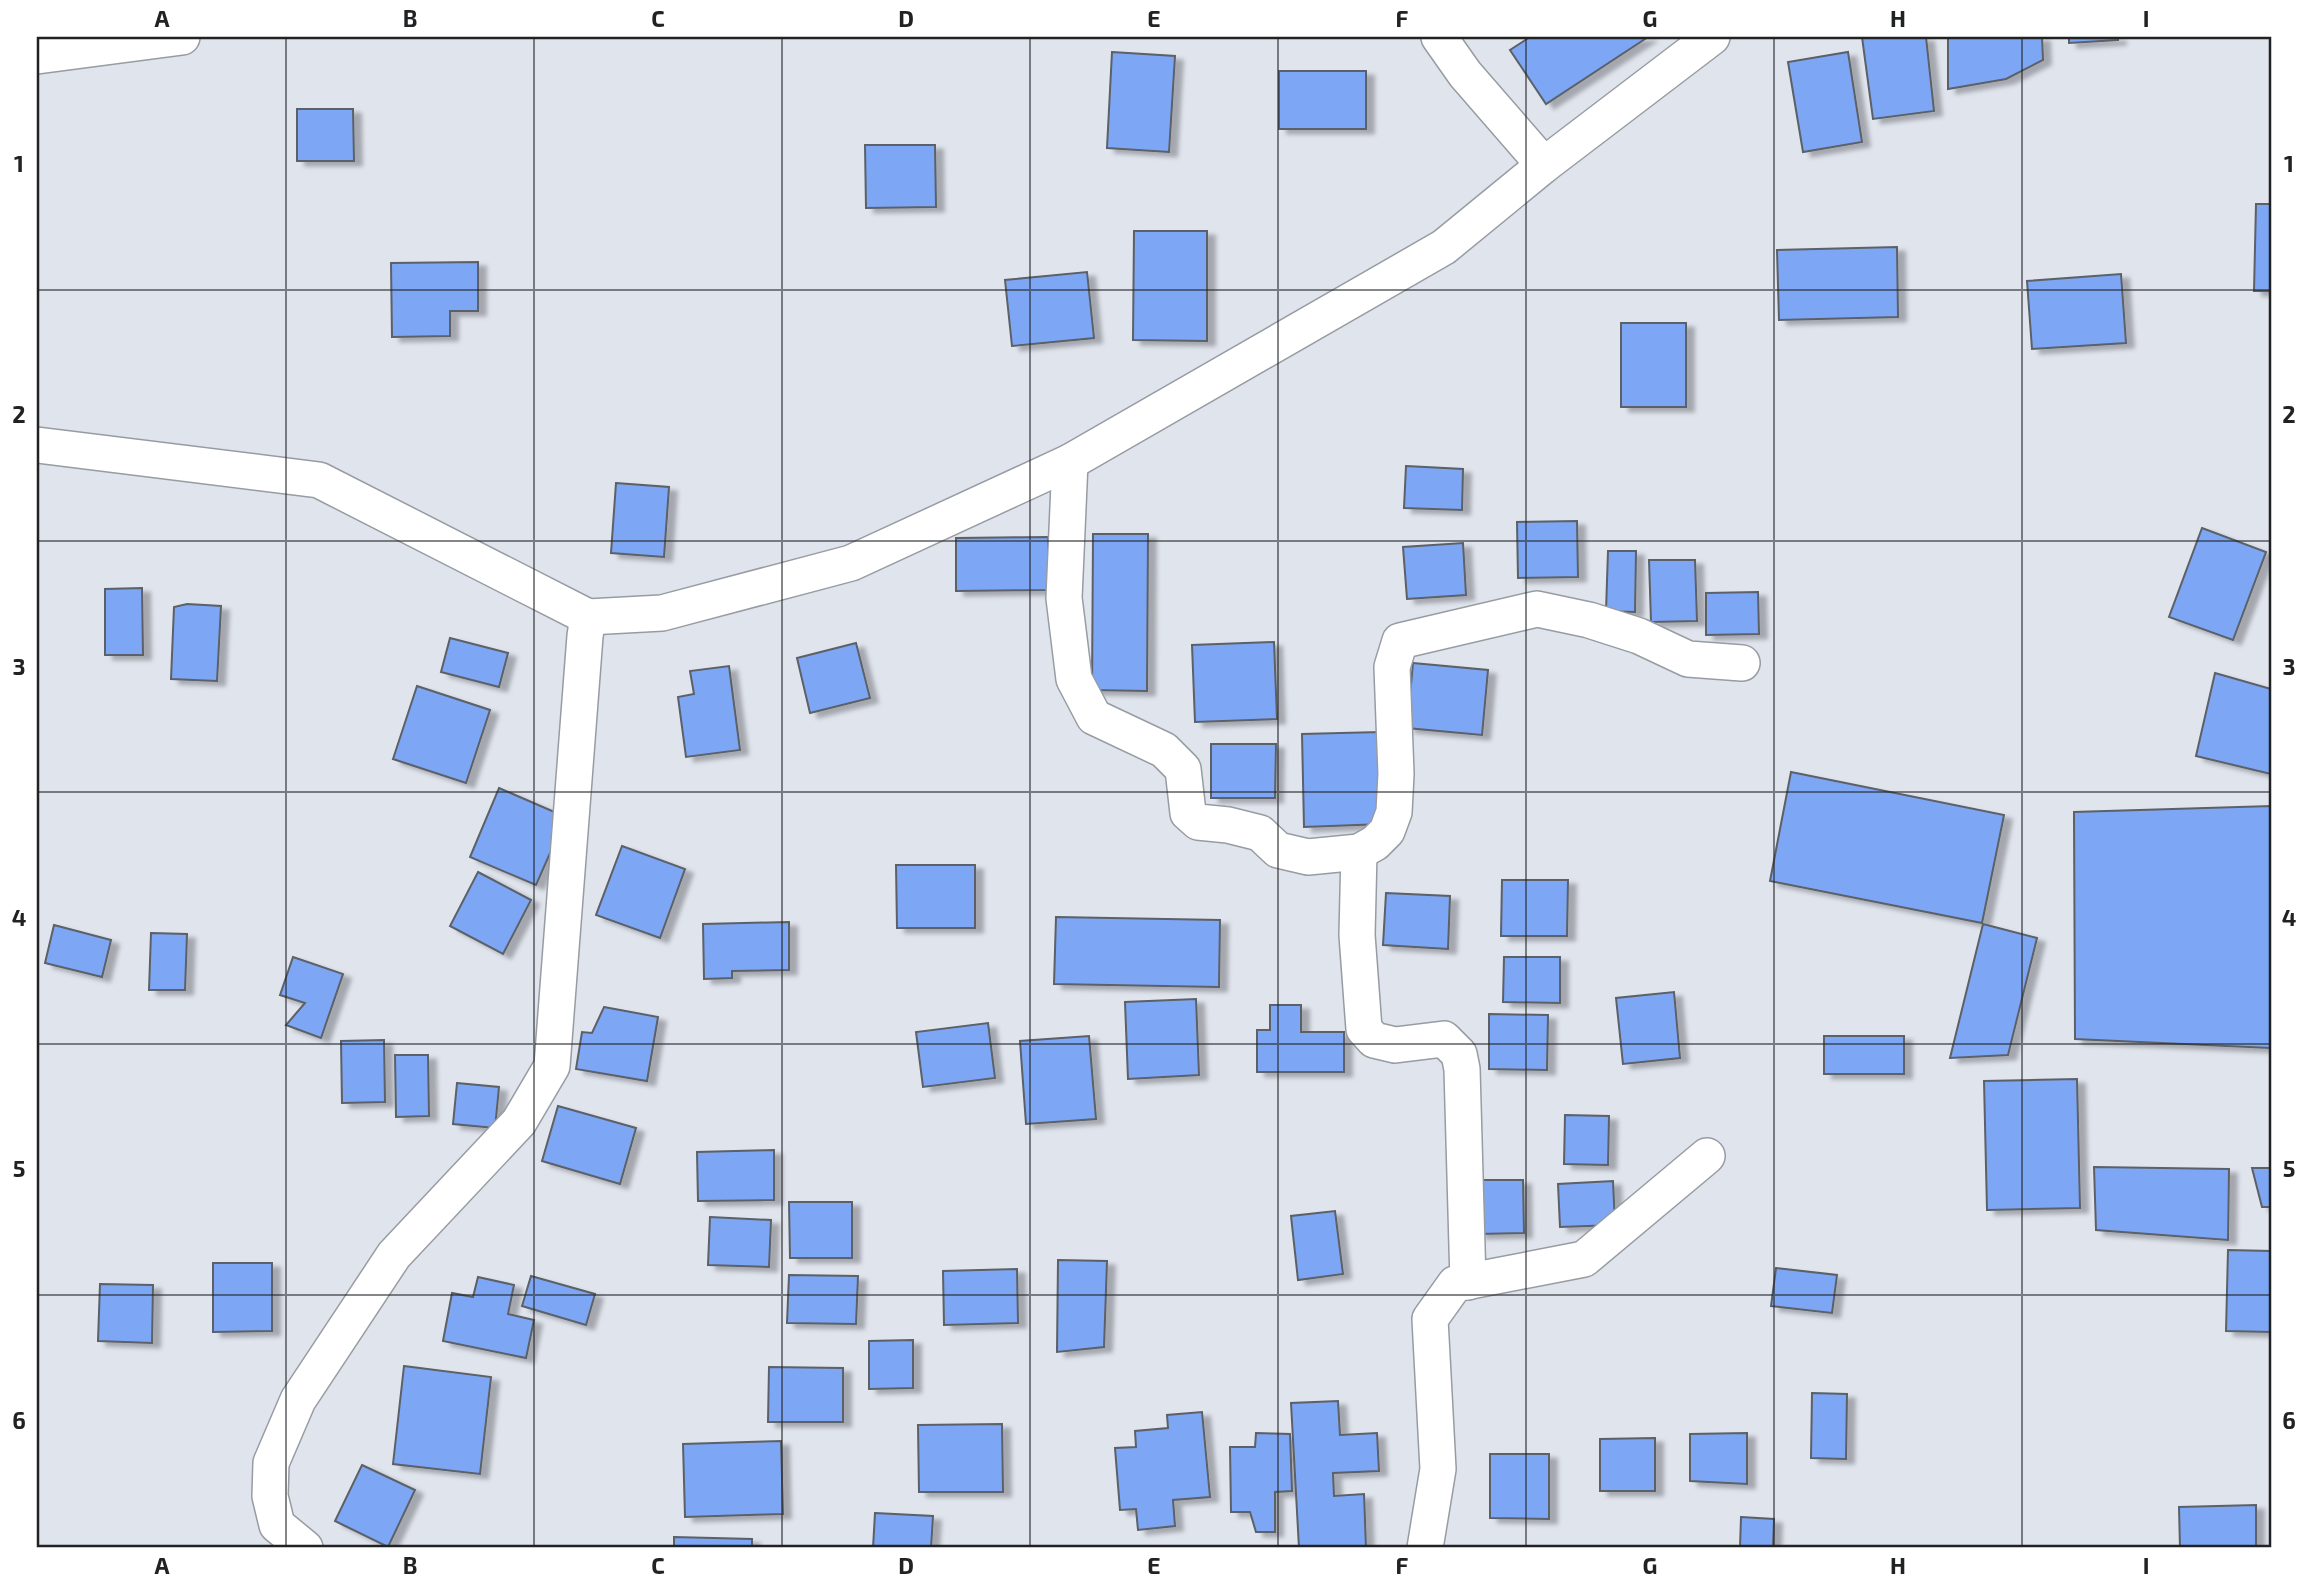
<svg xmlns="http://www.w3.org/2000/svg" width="2308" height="1585" font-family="'Exo 2',sans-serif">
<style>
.building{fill:#7da7f5;stroke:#5c6067;stroke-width:2;filter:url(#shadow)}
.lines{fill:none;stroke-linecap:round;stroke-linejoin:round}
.street-casing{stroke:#979ca3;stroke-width:38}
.street{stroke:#fff;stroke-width:35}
.grid{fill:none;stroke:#202224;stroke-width:2;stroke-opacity:0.55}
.neatline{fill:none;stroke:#202224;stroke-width:2.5}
.grid-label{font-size:23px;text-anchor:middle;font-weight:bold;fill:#202224}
</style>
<defs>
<filter id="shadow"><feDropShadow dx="8" dy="4.5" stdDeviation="2" flood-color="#0004"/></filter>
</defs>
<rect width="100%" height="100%" fill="#e0e4ed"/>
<g class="building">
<polygon points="1530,37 1648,37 1546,104 1510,50"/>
<polygon points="1862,37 1926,37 1934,111 1873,119"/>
<polygon points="1948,37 2042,37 2043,60 2006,79 1948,89"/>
<polygon points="2069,37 2118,37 2118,40 2069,43"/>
<polygon points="1112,52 1175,56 1169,152 1107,148"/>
<polygon points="1848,52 1862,142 1803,152 1788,62"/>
<rect x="1279" y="71" width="87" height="58"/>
<polygon points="297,109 353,109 354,161 297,161"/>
<polygon points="865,145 935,145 936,207 866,208"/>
<polygon points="2256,204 2271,204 2271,291 2254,291"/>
<polygon points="1134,231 1207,231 1207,341 1133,340"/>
<polygon points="1897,247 1898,317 1779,320 1777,250"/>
<polygon points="478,262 478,311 450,311 450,336 392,337 391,263"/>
<polygon points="1087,272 1094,338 1012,346 1005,280"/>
<polygon points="2121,274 2126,343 2032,349 2027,281"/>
<rect x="1621" y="323" width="65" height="84"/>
<polygon points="1406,466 1463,469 1462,510 1404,508"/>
<polygon points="616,483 669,487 664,557 611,553"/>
<polygon points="1577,521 1578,577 1518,578 1517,522"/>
<polygon points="2202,528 2266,552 2233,640 2169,617"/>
<polygon points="1093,534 1148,534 1147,691 1092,690"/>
<polygon points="1048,537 1048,590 956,591 956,538"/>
<polygon points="1463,543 1466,595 1407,599 1403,547"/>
<polygon points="1608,551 1636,551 1635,612 1606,611"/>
<polygon points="1649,560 1695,560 1697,621 1651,622"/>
<polygon points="142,588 143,655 105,655 105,589"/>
<polygon points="1758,592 1759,634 1706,635 1706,593"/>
<polygon points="187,604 221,606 217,681 171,679 174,607"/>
<polygon points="450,638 508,653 499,687 441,672"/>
<polygon points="1274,642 1277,719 1195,722 1192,645"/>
<polygon points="856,643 870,698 810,713 797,658"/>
<polygon points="1413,663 1488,670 1482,735 1407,728"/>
<polygon points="729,666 740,750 686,757 678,697 694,694 690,671"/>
<polygon points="2215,673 2271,689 2271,774 2196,756"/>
<polygon points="417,686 490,710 466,783 393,759"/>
<polygon points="1380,732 1383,824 1304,827 1302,734"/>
<polygon points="1211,744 1276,744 1275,798 1211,798"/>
<polygon points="1791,772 2004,815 1982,923 1770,881"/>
<polygon points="499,788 566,817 536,885 470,857"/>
<polygon points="2271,806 2270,1048 2075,1039 2074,812"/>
<polygon points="622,846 685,869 660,938 596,915"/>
<polygon points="896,865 975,865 975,928 897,928"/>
<polygon points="478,872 531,900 503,954 450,926"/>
<polygon points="1502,880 1568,880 1567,936 1501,936"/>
<polygon points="1386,893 1450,896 1448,949 1383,945"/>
<polygon points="1056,917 1220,920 1219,987 1054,984"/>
<polygon points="789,922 789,970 732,971 732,978 704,979 703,924"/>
<polygon points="1983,924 2037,938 2008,1055 1950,1058"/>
<polygon points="54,925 111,940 102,977 45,963"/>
<polygon points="151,933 187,934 185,990 149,990"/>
<polygon points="293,957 343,974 321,1038 286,1025 305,1003 280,995"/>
<polygon points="1504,957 1560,957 1560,1003 1503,1002"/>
<polygon points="1674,992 1680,1058 1623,1064 1616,998"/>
<polygon points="1196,999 1199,1075 1128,1079 1125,1002"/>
<polygon points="1270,1005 1301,1005 1301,1032 1344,1032 1344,1072 1257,1072 1257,1030 1270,1030"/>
<polygon points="604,1007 658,1017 647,1081 576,1069 582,1032 592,1033"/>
<polygon points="1489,1014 1548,1015 1547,1070 1489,1069"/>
<polygon points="988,1023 995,1078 923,1087 916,1032"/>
<polygon points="1089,1036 1096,1119 1026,1124 1020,1041"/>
<rect x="1824" y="1036" width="80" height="38"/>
<polygon points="384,1040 385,1102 342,1103 341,1041"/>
<polygon points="395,1055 428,1055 429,1116 396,1117"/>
<polygon points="2077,1079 2080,1208 1987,1210 1984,1081"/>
<polygon points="457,1083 499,1087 495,1128 453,1124"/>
<polygon points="558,1106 636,1128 620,1184 542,1161"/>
<polygon points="1565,1115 1609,1116 1608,1165 1564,1164"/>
<polygon points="774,1150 774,1200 698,1201 697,1152"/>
<polygon points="2094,1167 2229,1169 2228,1240 2096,1230"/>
<polygon points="2252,1168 2271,1168 2271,1207 2262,1207"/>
<polygon points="1478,1180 1523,1180 1524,1233 1478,1234"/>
<polygon points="1613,1181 1615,1225 1560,1227 1558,1184"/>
<polygon points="789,1202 852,1202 852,1258 790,1258"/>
<polygon points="1335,1211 1343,1274 1298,1280 1291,1216"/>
<polygon points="710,1217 771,1220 769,1267 708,1265"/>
<polygon points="2228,1250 2271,1251 2271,1332 2226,1331"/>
<polygon points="1058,1260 1107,1261 1104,1347 1057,1352"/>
<polygon points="213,1263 272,1263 272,1331 213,1332"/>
<polygon points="1776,1268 1837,1275 1832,1313 1771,1306"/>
<polygon points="1017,1269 1018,1323 944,1325 943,1271"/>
<polygon points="789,1275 858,1276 856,1324 787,1323"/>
<polygon points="531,1276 595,1294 586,1325 522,1306"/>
<polygon points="478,1277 514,1285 508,1314 534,1320 526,1358 443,1341 452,1293 473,1297"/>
<polygon points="100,1284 153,1285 152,1343 98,1341"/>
<polygon points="913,1340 913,1388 869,1389 869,1341"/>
<polygon points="404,1366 491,1377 480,1474 393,1464"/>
<polygon points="769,1367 843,1368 843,1422 768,1422"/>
<polygon points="1812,1393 1847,1394 1846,1459 1811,1458"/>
<polygon points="1338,1401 1340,1435 1377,1433 1379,1471 1333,1473 1334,1496 1364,1494 1366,1548 1299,1548 1291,1403"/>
<polygon points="1202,1412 1210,1497 1173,1500 1175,1526 1138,1530 1136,1509 1120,1510 1115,1448 1136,1447 1135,1431 1168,1428 1167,1415"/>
<polygon points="1002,1424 1003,1492 919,1492 918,1425"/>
<polygon points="1256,1433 1290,1434 1292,1491 1275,1492 1275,1532 1256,1532 1250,1512 1231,1512 1230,1447 1255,1447"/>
<polygon points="1747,1433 1747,1484 1690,1481 1690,1434"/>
<polygon points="1655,1438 1655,1491 1600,1491 1600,1439"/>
<polygon points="781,1441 783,1514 685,1517 683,1444"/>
<polygon points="1490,1454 1549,1454 1549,1519 1490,1518"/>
<polygon points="362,1465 415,1490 388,1547 335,1521"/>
<polygon points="2256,1505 2256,1548 2180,1548 2179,1507"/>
<polygon points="875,1513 933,1516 931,1548 873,1548"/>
<polygon points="1741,1517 1774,1519 1773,1548 1740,1548"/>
<polygon points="674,1537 752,1539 752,1548 674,1548"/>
</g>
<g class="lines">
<defs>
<g id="street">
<polyline points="1439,37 1465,74 1544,165"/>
<polyline points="37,56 182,37"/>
<polyline points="37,445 319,480 588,617 662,613 851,563 1070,462 1444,247 1544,165 1712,37"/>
<polyline points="1070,462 1064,598 1074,679 1094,717 1164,750 1183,769 1188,813 1198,822 1228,825 1260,833 1278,850 1308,857 1359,852 1375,843 1387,831 1394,812 1396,774 1392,667 1400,641 1537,609 1589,620 1639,636 1688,659 1742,663"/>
<polyline points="1359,852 1357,935 1364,1029 1374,1040 1395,1045 1444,1039 1459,1054 1462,1069 1468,1282"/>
<polyline points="305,1548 277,1525 270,1496 271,1463 298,1400 394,1255 519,1122 552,1066 585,636 588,617"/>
<polyline points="1425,1548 1438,1469 1430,1319 1455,1284 1584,1259 1707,1156"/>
</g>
</defs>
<use href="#street" class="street-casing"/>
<use href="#street" class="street"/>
</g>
<path class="grid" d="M286,37v1511M534,37v1511M782,37v1511M1030,37v1511M1278,37v1511M1526,37v1511M1774,37v1511M2022,37v1511M37,290h2234M37,541h2234M37,792h2234M37,1044h2234M37,1295h2234"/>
<rect width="2308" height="1585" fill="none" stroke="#ffffff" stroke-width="77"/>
<rect x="38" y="38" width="2232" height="1508" class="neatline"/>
<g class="grid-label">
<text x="162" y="27">A</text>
<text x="410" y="27">B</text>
<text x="658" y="27">C</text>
<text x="906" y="27">D</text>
<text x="1154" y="27">E</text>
<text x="1402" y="27">F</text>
<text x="1650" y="27">G</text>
<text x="1898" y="27">H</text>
<text x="2146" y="27">I</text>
<text x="19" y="172">1</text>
<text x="2289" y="172">1</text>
<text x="19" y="423">2</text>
<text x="2289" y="423">2</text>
<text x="19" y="675">3</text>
<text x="2289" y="675">3</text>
<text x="19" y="926">4</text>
<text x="2289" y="926">4</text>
<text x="19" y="1177">5</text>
<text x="2289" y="1177">5</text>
<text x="19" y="1429">6</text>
<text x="2289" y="1429">6</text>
<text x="162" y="1574">A</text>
<text x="410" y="1574">B</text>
<text x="658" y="1574">C</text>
<text x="906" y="1574">D</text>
<text x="1154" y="1574">E</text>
<text x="1402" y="1574">F</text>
<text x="1650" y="1574">G</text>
<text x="1898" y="1574">H</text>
<text x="2146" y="1574">I</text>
</g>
</svg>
